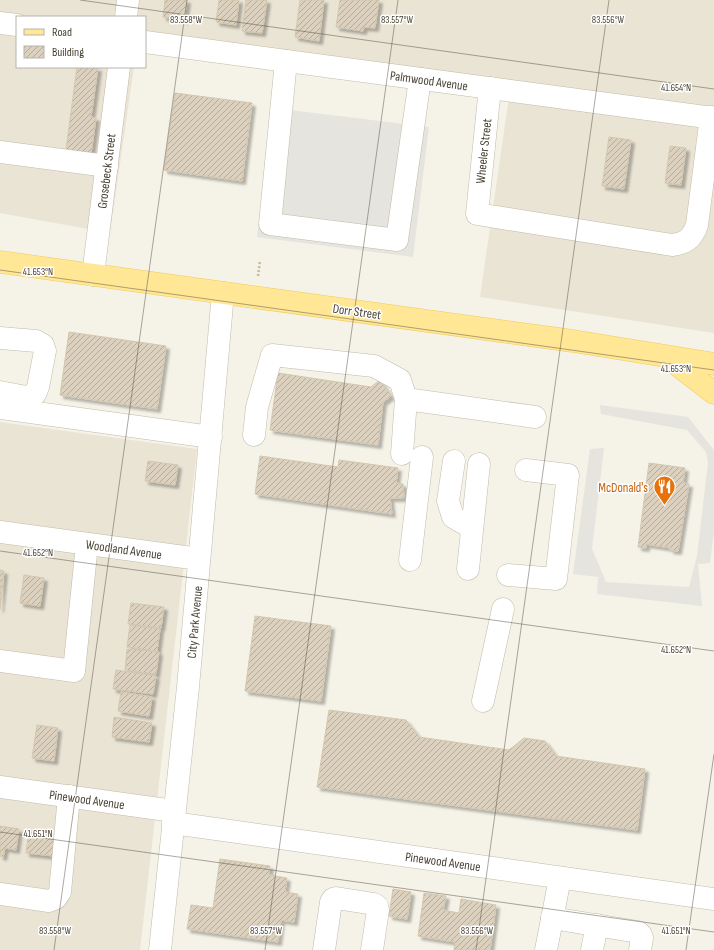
<svg xmlns="http://www.w3.org/2000/svg" width="714" height="950" font-family="'Sofia Sans Condensed',sans-serif">
<style>
.residential{fill:#eae4d5}
.parking{fill:#e6e4df}
.building{fill:url(#building-hatch);stroke:#d4c7ae;filter:url(#shadow)}
.lines{fill:none;stroke-linecap:round;stroke-linejoin:round}
.minor-casing{stroke:#c2bba8;stroke-width:23}
.major-casing{stroke:#f1cc5a;stroke-width:23}
.path{stroke:#c5b898;stroke-width:2.5;stroke-dasharray:2 2;stroke-linecap:butt}
.minor{stroke:#fff;stroke-width:22}
.major{stroke:#ffe796;stroke-width:22}
.ticks{fill:none;stroke:#494335;stroke-width:1;stroke-opacity:0.45}
.labels{text-anchor:middle;stroke-width:3;stroke-linejoin:round;paint-order:stroke}
.street-label{font-size:13px;fill:#494335;stroke:#fff}
.food-label{font-size:13px;fill:#c56008;stroke:#fff;text-anchor:end}
.ticks-label{font-size:10px;text-anchor:middle;fill:#494335;stroke:#fff;stroke-width:3;stroke-linejoin:round;paint-order:stroke}
</style>
<defs>
<pattern id="building-hatch" width="6" height="6" patternUnits="userSpaceOnUse"><rect width="6" height="6" fill="#dbd1be"/><path d="M-1 1l2-2M0 6l6-6M5 7l2-2" fill="none" stroke="#b4ab9b"/></pattern>
<filter id="shadow"><feDropShadow dx="3.5" dy="3.5" stdDeviation="1" flood-color="#0004"/></filter>
</defs>
<rect width="100%" height="100%" fill="#f5f2e7"/>
<g class="residential">
<polygon points="0,0 714,0 714,333 480,297 511,83 145,34 145,17 17,17 17,67 134,67 110,233 0,213"/>
<polygon points="0,422 197,449 140,950 0,950"/>
</g>
<g class="parking">
<polygon points="273,108 429,127 413,257 257,237"/>
<polygon points="600,405 688,417 714,450 714,532 710,563 698,564 702,606 597,594 598,577 573,574 590,449 604,448 592,549 606,582 689,587 697,556 708,463 706,452 687,430 601,414"/>
</g>
<g class="building">
<polygon points="165,0 187,0 184,20 163,17"/>
<polygon points="219,0 239,0 236,25 216,22"/>
<polygon points="246,0 267,0 262,33 242,31"/>
<polygon points="300,0 324,0 319,41 295,37"/>
<polygon points="340,0 379,0 375,28 364,27 363,31 336,27"/>
<polygon points="77,67 98,68 91,117 96,118 90,161 65,157"/>
<polygon points="175,93 252,103 242,181 164,170"/>
<polygon points="609,137 631,140 624,189 602,186"/>
<polygon points="670,146 686,148 681,185 665,183"/>
<polygon points="69,332 166,346 157,409 60,395"/>
<polygon points="278,373 371,387 380,380 391,396 383,402 378,445 270,430"/>
<polygon points="260,456 338,467 339,460 398,468 396,483 403,484 404,498 390,498 392,514 255,494"/>
<polygon points="148,461 178,465 175,485 145,481"/>
<polygon points="649,463 685,468 683,483 689,484 678,551 670,550 671,548 646,544 646,548 638,547"/>
<polygon points="0,570 4,571 0,609"/>
<polygon points="24,575 44,578 40,606 20,603"/>
<polygon points="131,603 164,607 161,628 128,624"/>
<polygon points="255,616 331,626 321,701 245,691"/>
<polygon points="130,625 160,629 157,651 127,647"/>
<polygon points="127,649 159,652 156,674 125,670"/>
<polygon points="116,670 156,676 153,694 113,689"/>
<polygon points="121,692 152,697 149,716 118,711"/>
<polygon points="329,710 406,720 419,737 509,750 524,738 545,741 556,756 645,769 637,830 317,787"/>
<polygon points="114,717 152,723 149,742 112,737"/>
<polygon points="37,725 58,728 54,761 32,758"/>
<polygon points="0,826 19,829 16,850 5,848 3,857 0,856"/>
<polygon points="29,830 57,834 54,856 26,853"/>
<polygon points="220,859 270,866 269,875 287,878 285,892 298,894 294,922 281,920 278,942 187,929 191,905 213,908"/>
<polygon points="393,889 411,892 407,919 389,916"/>
<polygon points="424,893 446,896 443,910 459,913 461,899 496,905 490,950 454,950 455,942 418,936"/>
</g>
<g class="lines">
<defs>
<g id="minor">
<polyline points="126,17 128,0"/>
<polyline points="0,23 17,25"/>
<polyline points="145,42 714,118"/>
<polyline points="286,61 270,224 397,240 420,79"/>
<path d="M490,88l-13,126 195,31c14,-2 20,-6 25,-20l14,-108"/>
<polyline points="0,152 107,166"/>
<polyline points="93,275 119,67"/>
<polyline points="0,338 36,341 43,345 45,351 38,387 35,394 26,397 0,392"/>
<polyline points="0,408 211,437"/>
<polyline points="254,435 257,407 272,355 374,366 400,380 406,399"/>
<polyline points="402,454 406,399 535,417"/>
<polyline points="454,461 448,501 453,517 472,528"/>
<polyline points="0,532 199,559"/>
<polyline points="410,560 422,457"/>
<polyline points="468,569 479,464"/>
<polyline points="508,575 556,579 568,475 526,470"/>
<polyline points="0,661 74,671 87,544"/>
<polyline points="483,701 503,609"/>
<polyline points="0,787 174,811"/>
<polyline points="173,823 714,899"/>
<polyline points="0,894 49,901 56,898 60,892 69,796"/>
<polyline points="552,918 638,932 641,935 642,938 640,950"/>
<polyline points="160,950 188,687 223,293"/>
<polyline points="324,950 331,902 333,899 336,898 374,904 377,906 378,910 372,950"/>
<polyline points="546,950 560,878"/>
<polyline points="592,950 597,925"/>
</g>
<g id="major">
<polyline points="0,262 573,341 714,364"/>
<polyline points="667,357 714,393"/>
</g>
</defs>
<use href="#minor" class="minor-casing"/>
<use href="#major" class="major-casing"/>
<polyline class="path" points="258,276 260,261"/>
<use href="#minor" class="minor"/>
<use href="#major" class="major"/>
</g>
<path class="ticks" d="M80,0l634,89M0,270l714,100M0,551l714,100M0,832l714,100M54,950l133,-950M265,950l133,-950M476,950l133,-950M686,950l28,-196"/>
<defs>
<symbol id="restaurant-pin" viewBox="-11 -11 22 30"><path d="M0 17L-7.5 6A9.5 9.5 0 1 1 7.5 6Z" fill="#e8710a" stroke="#fff"/><path d="M-5-6h1v4h1v-4h1v4h1v-4h1v5L-1.5 .5V6h-2V.5L-5-1ZM5-6V6H3V1.5H1.5Q1.5-4 5-6Z" fill="#fff"/></symbol>
</defs>
<g fill-rule="evenodd">
<use href="#restaurant-pin" x="652" y="474" width="25" height="34"/>
</g>
<g class="labels">
<g class="street-label">
<text transform="translate(429 80) rotate(8)" y="5">Palmwood Avenue</text>
<text transform="translate(483 151) rotate(-84)" y="5">Wheeler Street</text>
<text transform="translate(106 171) rotate(-83)" y="5">Grosebeck Street</text>
<text transform="translate(357 311) rotate(8)" y="5">Dorr Street</text>
<text transform="translate(124 549) rotate(8)" y="5">Woodland Avenue</text>
<text transform="translate(194 622) rotate(-85)" y="5">City Park Avenue</text>
<text transform="translate(87 799) rotate(8)" y="5">Pinewood Avenue</text>
<text transform="translate(443 861) rotate(8)" y="5">Pinewood Avenue</text>
</g>
<g class="food-label">
<text x="648" y="492">McDonald's</text>
</g>
</g>
<g class="ticks-label">
<text x="186" y="23">83.558°W</text>
<text x="397" y="23">83.557°W</text>
<text x="608" y="23">83.556°W</text>
<text x="676" y="91">41.654°N</text>
<text x="38" y="275">41.653°N</text>
<text x="676" y="372">41.653°N</text>
<text x="38" y="556">41.652°N</text>
<text x="676" y="653">41.652°N</text>
<text x="38" y="837">41.651°N</text>
<text x="55" y="934">83.558°W</text>
<text x="266" y="934">83.557°W</text>
<text x="477" y="934">83.556°W</text>
<text x="676" y="934">41.651°N</text>
</g>
<rect x="16" y="16" width="130" height="52" fill="#ffffff" stroke="#b6b4ae"/>
<rect x="24" y="29" width="20" height="6" fill="#ffe796" stroke="#b6b4ae"/>
<text x="52" y="36" font-size="12" fill="#494335">Road</text>
<rect x="24" y="46" width="20" height="12" fill="url(#building-hatch)" stroke="#b6b4ae"/>
<text x="52" y="56" font-size="12" fill="#494335">Building</text>
</svg>
